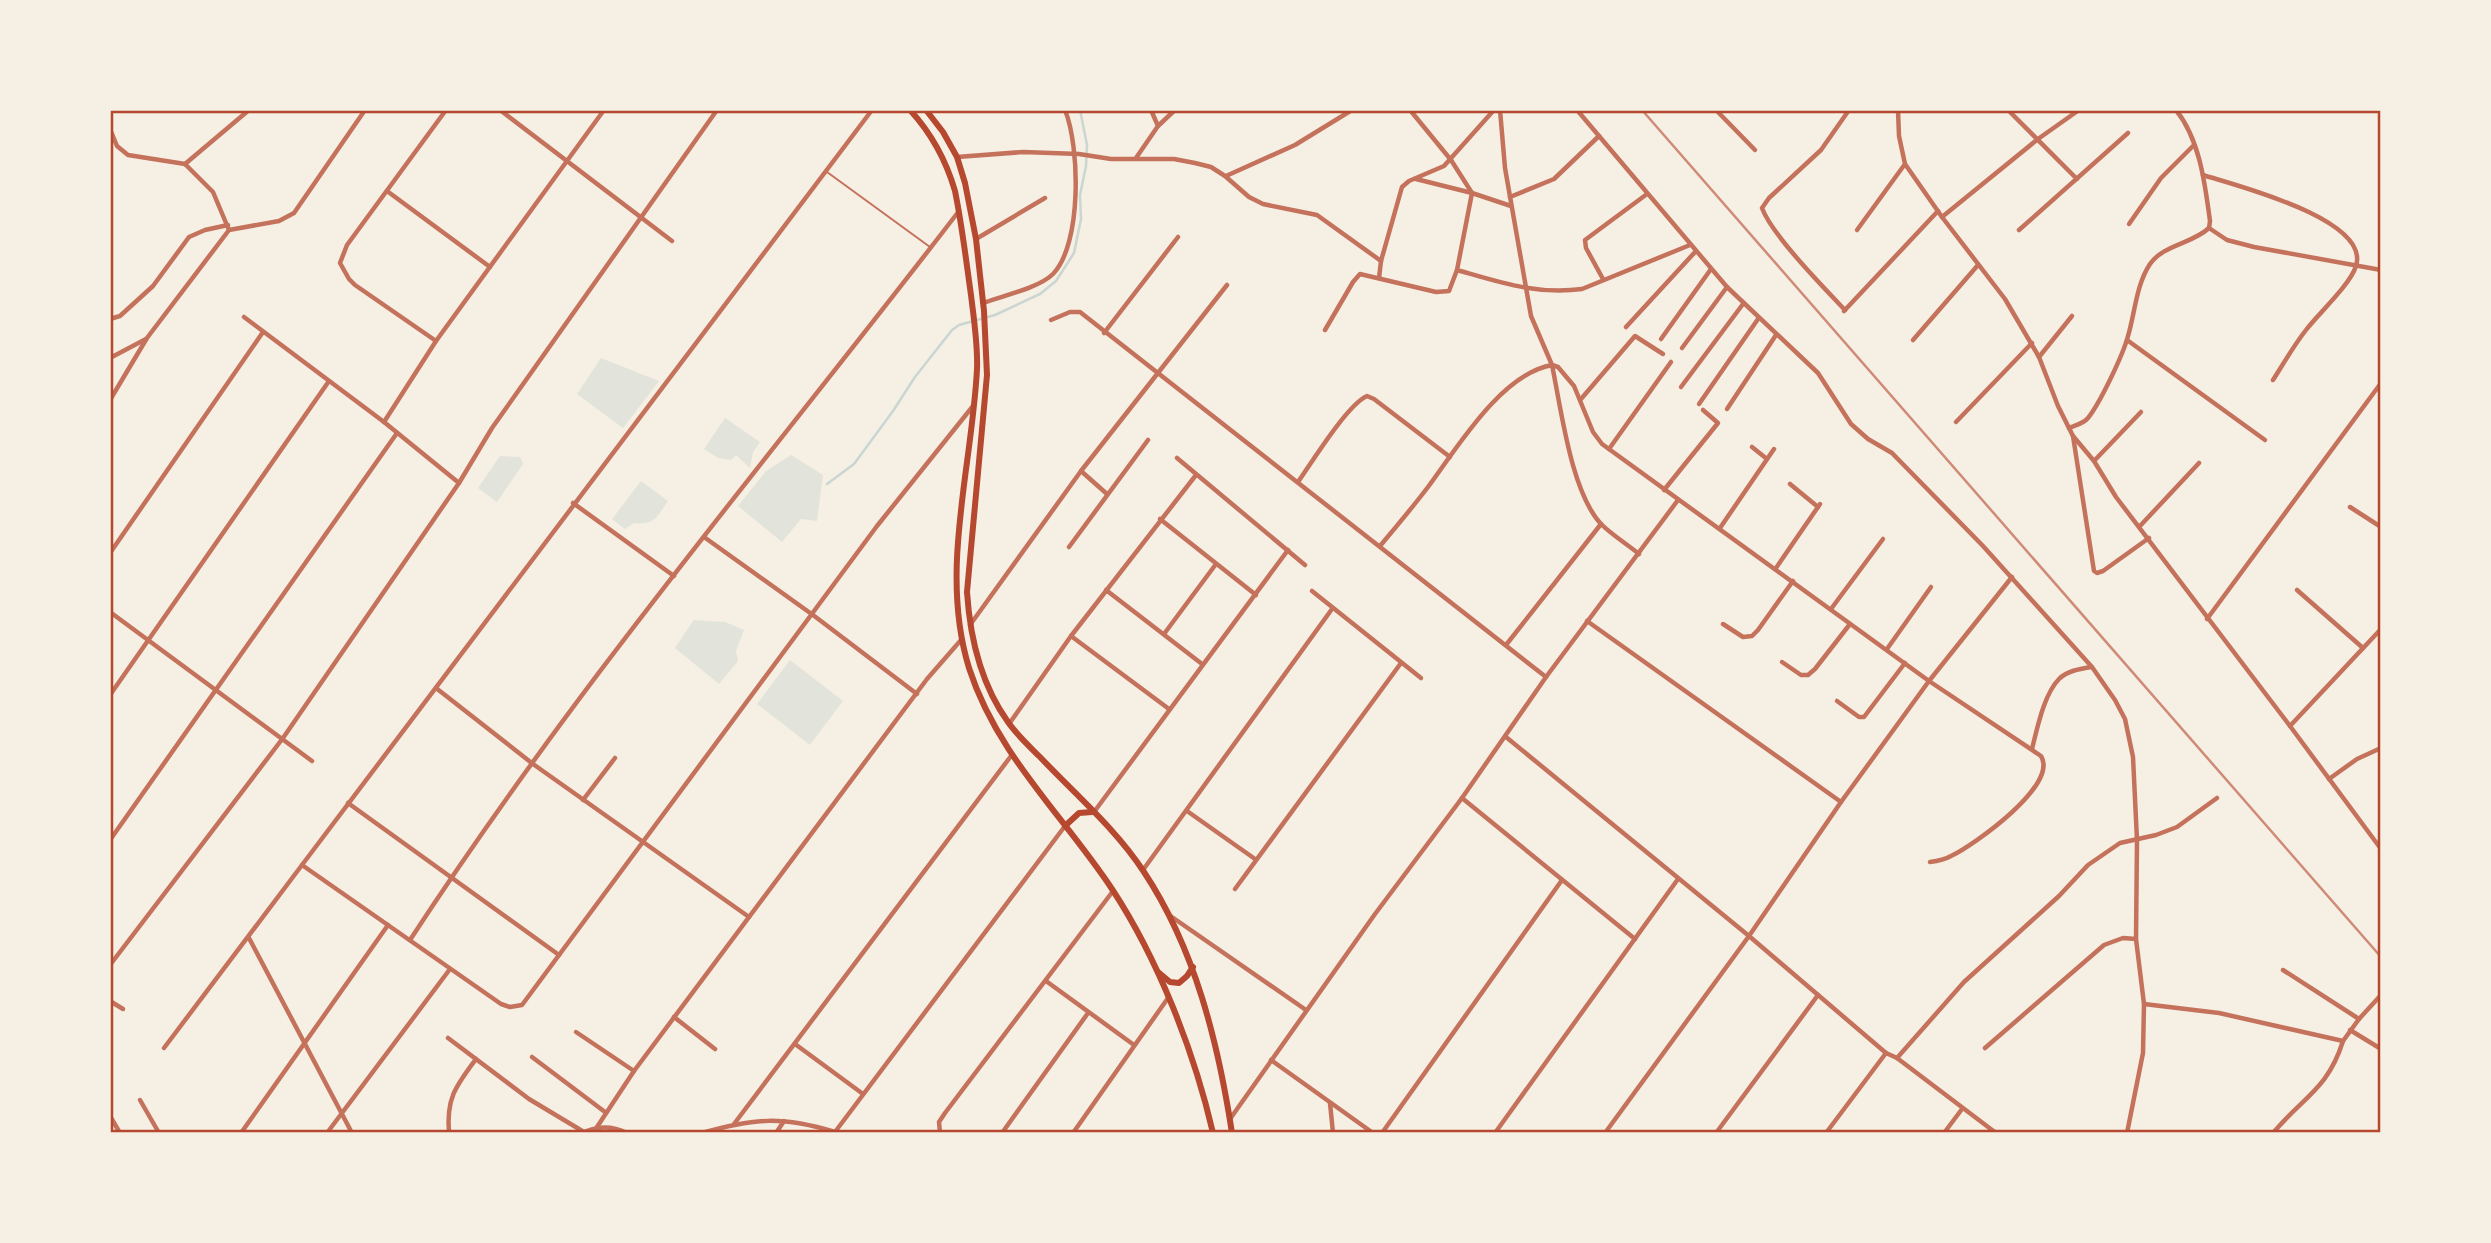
<svg xmlns="http://www.w3.org/2000/svg" width="2491" height="1243" font-family="'Alegreya Sans',sans-serif">
<style>
.green{fill:#e2e4dc}
.lines{fill:none;stroke-linecap:round;stroke-linejoin:round}
.stream{stroke:#c9d6d2;stroke-width:2.5}
.service{stroke:#c5725c;stroke-width:2}
.minor{stroke:#c5725c;stroke-width:4.5}
.primary{stroke:#b5482f;stroke-width:6}
.rail{stroke:#cf8b77;stroke-width:2.5}
.neatline{fill:none;stroke:#b5482f;stroke-width:2.5}
</style>
<rect width="100%" height="100%" fill="#f6efe4"/>
<g class="green">
<polygon points="601,358 659,381 623,428 577,394"/>
<polygon points="725,418 760,442 753,452 750,468 736,455 731,460 718,458 704,449"/>
<polygon points="791,455 823,475 817,521 801,519 782,542 738,506 766,471"/>
<polygon points="500,456 520,457 523,464 497,502 478,488"/>
<path d="M641,481l27,20c-12,17 -13,24 -34,22l-9,6 -13,-10z"/>
<polygon points="694,620 725,622 744,630 736,651 738,661 719,684 675,648"/>
<polygon points="790,660 843,701 810,745 757,704"/>
</g>
<g class="lines">
<polyline class="stream" points="827,484 854,464 893,411 915,377 952,330 959,325 995,315 1040,294 1056,281 1074,253 1081,219 1080,195 1086,166 1087,145 1080,110"/>
<polyline class="service" points="827,172 930,247"/>
<g class="minor">
<polyline points="500,110 672,241"/>
<polyline points="872,110 302,865 501,1004 510,1007 522,1005 877,526 973,406"/>
<polyline points="1410,110 1451,160 1472,193"/>
<path d="M1500,110l5,58 26,148 21,49 6,2 16,19 19,46 9,12 327,237 112,75c18,29 -67,89 -90,100 -7,4 -13,5 -21,6"/>
<polyline points="1577,110 1727,287 1818,373 1851,424 1868,439 1892,453 1983,546 2092,667 2115,700 2125,719 2133,757 2137,840 2136,939 2144,1004 2143,1053 2127,1133"/>
<polyline points="1716,110 1755,150"/>
<polyline points="1898,110 1899,136 1905,164 1942,217 2005,299 2039,357 2058,406 2073,436 2094,571 2097,573 2103,571 2149,538"/>
<polyline points="2008,110 2077,179"/>
<path d="M2176,110c24,30 29,74 34,111l-1,7"/>
<polyline points="1158,126 1175,110"/>
<polyline points="110,129 117,146 128,155 185,164 213,192 229,230"/>
<polyline points="957,157 1023,152 1079,154 1111,159 1174,159 1195,163 1211,167 1225,176 1249,197 1263,204 1317,215 1381,261"/>
<polyline points="1136,158 1158,126 1151,110"/>
<polyline points="185,164 249,110"/>
<path d="M2203,175c31,10 168,44 153,91 -6,19 -37,47 -50,64 -12,15 -22,33 -33,50"/>
<polyline points="1226,176 1295,145 1352,110"/>
<polyline points="1416,179 1472,193 1511,206"/>
<polyline points="387,191 490,267"/>
<polyline points="1510,197 1554,179 1599,136"/>
<polyline points="1942,217 2038,139 2079,110"/>
<polyline points="2129,224 2161,178 2194,145"/>
<polyline points="2209,228 2227,240 2254,247 2381,270"/>
<polyline points="1857,230 1905,164"/>
<polyline points="2019,230 2128,133"/>
<polyline points="976,239 1045,198"/>
<path d="M1457,270c42,12 79,25 125,19l108,-44"/>
<polyline points="1379,278 1381,261 1402,187 1409,181 1444,166 1494,110"/>
<polyline points="1603,279 1586,248 1585,240 1647,194"/>
<path d="M983,303c19,-7 56,-15 70,-29 29,-30 27,-127 12,-164"/>
<path d="M1845,310c-21,-22 -73,-75 -83,-102l7,-10 52,-48 28,-40"/>
<polyline points="1844,311 1938,211"/>
<polyline points="244,317 384,422 459,483"/>
<polyline points="110,319 120,316 153,286 189,237 205,230 228,225"/>
<polyline points="1051,320 1070,312 1080,312 1546,677"/>
<polyline points="1626,327 1696,251"/>
<polyline points="1325,330 1353,282 1360,274 1436,292 1449,291 1457,270 1472,193"/>
<polyline points="1104,333 1178,237"/>
<polyline points="1661,339 1711,269"/>
<polyline points="1913,340 1978,265"/>
<polyline points="2127,340 2265,440"/>
<polyline points="436,341 355,285 349,279 340,263 347,245 446,110"/>
<polyline points="1682,348 1727,287"/>
<polyline points="2039,357 2072,316"/>
<polyline points="110,358 146,339"/>
<polyline points="1681,387 1743,304"/>
<polyline points="1581,399 1635,336 1663,354"/>
<polyline points="110,400 147,338 229,230 279,221 294,213 365,110"/>
<polyline points="1699,404 1758,319"/>
<polyline points="1727,409 1776,335"/>
<polyline points="384,422 436,341 604,110"/>
<polyline points="1956,422 2032,343"/>
<path d="M2069,428c7,-3 14,-4 19,-10 12,-15 35,-63 40,-82 7,-23 8,-51 22,-72 13,-19 42,-20 59,-36"/>
<polyline points="2073,436 2094,461 2116,497 2290,726 2381,849"/>
<polyline points="1752,447 1767,459"/>
<polyline points="1609,449 1671,362"/>
<polyline points="1177,458 1305,565"/>
<polyline points="2094,461 2141,412"/>
<polyline points="1081,471 1107,494"/>
<path d="M1298,482c14,-20 49,-77 69,-86l7,3 76,58"/>
<polyline points="1790,484 1818,507"/>
<polyline points="1664,490 1718,423 1703,410"/>
<polyline points="573,503 674,576"/>
<polyline points="2350,507 2381,527"/>
<polyline points="1160,519 1256,595"/>
<polyline points="2140,526 2199,463"/>
<polyline points="1720,528 1774,449"/>
<polyline points="704,537 813,615 917,694"/>
<path d="M1380,546c16,-19 32,-38 48,-59 29,-39 73,-113 124,-122 9,43 19,127 49,159 11,11 26,20 38,30"/>
<polyline points="1069,547 1148,440"/>
<polyline points="110,553 263,332"/>
<polyline points="1776,568 1820,504"/>
<polyline points="1106,590 1202,664"/>
<polyline points="2297,590 2363,648"/>
<polyline points="1312,591 1421,678"/>
<polyline points="1831,609 1883,539"/>
<polyline points="110,612 312,761"/>
<polyline points="2207,619 2381,383"/>
<polyline points="1587,621 1841,802"/>
<polyline points="1723,624 1743,637 1752,636 1758,630 1793,581"/>
<polyline points="970,625 1081,471 1227,285"/>
<polyline points="1164,634 1216,564"/>
<polyline points="1071,636 1169,709"/>
<polyline points="1506,645 1601,524"/>
<polyline points="1887,649 1931,587"/>
<polyline points="1782,662 1801,675 1808,675 1815,669 1850,624"/>
<polyline points="436,688 533,764 749,917"/>
<polyline points="110,695 329,381"/>
<polyline points="1837,701 1859,717 1864,717 1905,663"/>
<polyline points="1009,724 1071,636 1196,475"/>
<polyline points="2290,726 2381,629"/>
<polyline points="1506,737 1749,936 1886,1053 1897,1058 1996,1133"/>
<path d="M2032,749c5,-20 12,-55 27,-70 8,-8 20,-10 32,-12"/>
<polyline points="2329,779 2357,759 2381,748"/>
<polyline points="1462,798 1635,939"/>
<polyline points="583,800 615,758"/>
<polyline points="348,803 559,955"/>
<polyline points="1187,811 1255,859"/>
<polyline points="1094,812 1288,550"/>
<polyline points="110,840 397,433"/>
<polyline points="1143,870 1332,609"/>
<polyline points="1235,889 1401,663"/>
<polyline points="1169,915 1306,1010"/>
<polyline points="249,938 352,1133"/>
<path d="M410,940c166,-255 364,-488 549,-729"/>
<polyline points="110,965 283,738 459,483 492,428 717,110"/>
<polyline points="1046,981 1134,1045"/>
<polyline points="110,1001 123,1009"/>
<polyline points="2144,1004 2219,1013 2343,1041 2359,1019 2283,970"/>
<polyline points="674,1017 715,1049"/>
<polyline points="2359,1019 2381,995"/>
<polyline points="2350,1030 2381,1049"/>
<polyline points="576,1032 634,1071"/>
<polyline points="448,1038 529,1099 584,1132"/>
<polyline points="795,1044 863,1094"/>
<polyline points="164,1048 302,865"/>
<polyline points="1985,1048 2104,945 2123,938 2136,939"/>
<polyline points="532,1057 605,1112"/>
<polyline points="1897,1058 1964,982 2059,896 2088,865 2120,843 2156,835 2177,827 2217,798"/>
<polyline points="1271,1060 1373,1133"/>
<polyline points="140,1100 159,1133"/>
<polyline points="1330,1103 1333,1133"/>
<polyline points="110,1116 120,1133"/>
<polyline points="1230,1119 1375,914 1462,798 1546,677 1678,500"/>
<polyline points="734,1124 1011,756"/>
<polyline points="597,1127 634,1071 927,679 961,640"/>
<path d="M584,1132c14,-6 29,-6 43,1"/>
<polyline points="835,1132 1065,826"/>
<polyline points="241,1133 388,925"/>
<polyline points="327,1133 450,969"/>
<path d="M449,1133c-3,-35 7,-47 27,-74"/>
<path d="M702,1133c53,-15 80,-17 133,-1"/>
<polyline points="776,1133 784,1121"/>
<polyline points="940,1133 939,1122 945,1113 1113,891"/>
<polyline points="1002,1133 1088,1013"/>
<polyline points="1073,1133 1168,998"/>
<polyline points="1382,1133 1562,880"/>
<polyline points="1495,1133 1678,879"/>
<polyline points="1605,1133 1749,936 1841,802 1929,681 2012,577"/>
<polyline points="1716,1133 1818,995"/>
<polyline points="1826,1133 1886,1053"/>
<polyline points="1944,1133 1962,1109"/>
<path d="M2273,1133c30,-36 55,-44 70,-92"/>
</g>
<g class="primary">
<path d="M910,110c22,24 36,50 45,81 7,34 11,69 16,104 3,25 7,50 6,74 -5,99 -38,202 -8,299 28,87 94,147 143,221 46,70 82,162 101,244"/>
<path d="M926,110l17,22 14,25 8,26 11,56 8,72 3,64 -20,217c3,46 13,91 41,130 9,13 21,24 32,35 35,37 76,72 104,115 51,77 74,170 88,261"/>
<polyline points="1065,826 1079,813 1092,812"/>
<polyline points="1158,972 1170,982 1179,983 1187,976 1193,967"/>
</g>
<polyline class="rail" points="1642,110 2381,957"/>
</g>
<rect width="2491" height="1243" fill="none" stroke="#f6efe4" stroke-width="224"/>
<rect x="112" y="112" width="2267" height="1019" class="neatline"/>
</svg>
